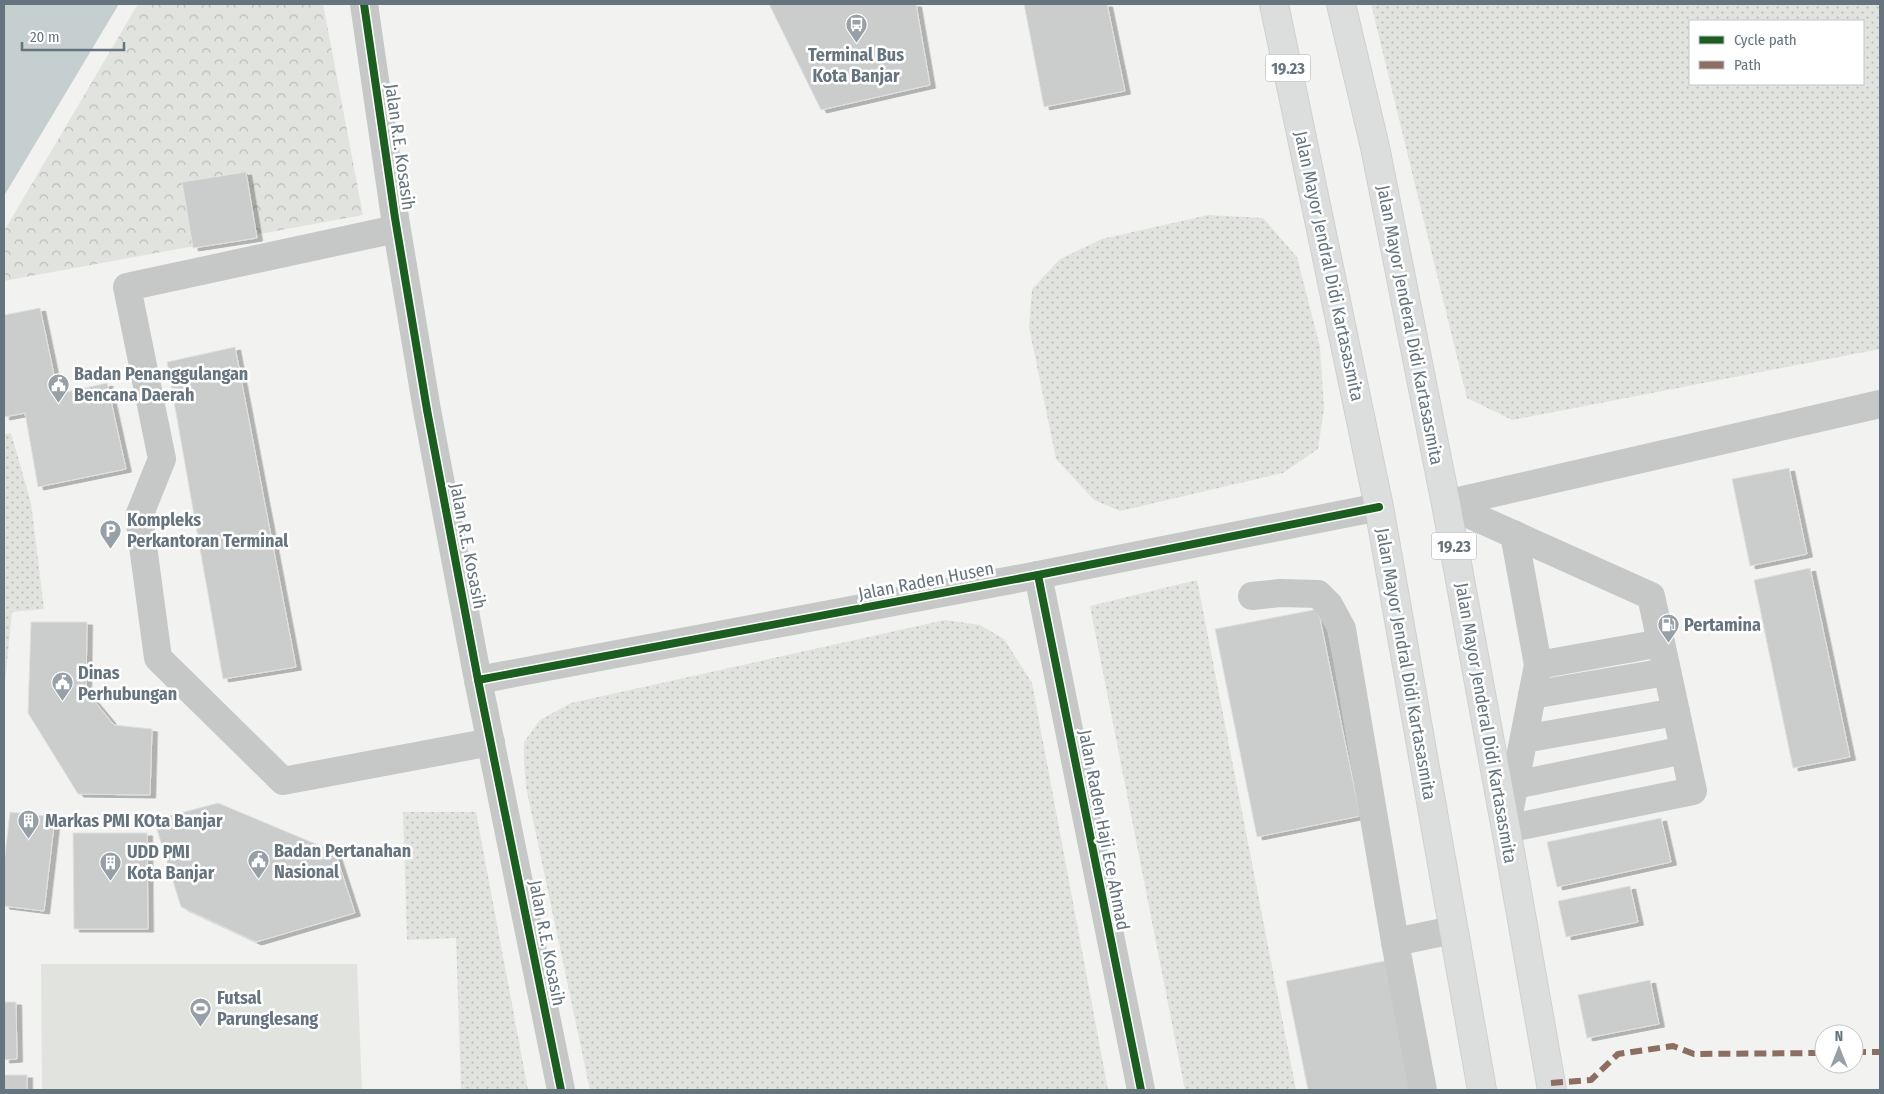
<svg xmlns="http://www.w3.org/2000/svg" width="1884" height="1094" font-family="'Fira Sans Condensed',sans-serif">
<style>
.grass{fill:url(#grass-dots);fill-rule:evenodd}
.forest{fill:url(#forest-crowns)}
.garden{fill:#e1e4de}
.water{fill:#c6cfd0}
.building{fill:#cbcccc;stroke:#e1e1e0;filter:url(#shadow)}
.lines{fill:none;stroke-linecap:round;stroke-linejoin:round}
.major-casing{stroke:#cfd0d0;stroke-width:30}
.minor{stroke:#c6c8c8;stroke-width:28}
.major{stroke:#dcdddd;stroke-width:28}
.quiet{stroke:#8d6e63;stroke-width:6;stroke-dasharray:12 6;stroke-linecap:butt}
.cycleway-casing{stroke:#fff;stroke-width:11}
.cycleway{stroke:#1b5e20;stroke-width:8}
.labels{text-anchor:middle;stroke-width:5;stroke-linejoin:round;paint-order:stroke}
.shield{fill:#fff;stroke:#939ea5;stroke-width:1}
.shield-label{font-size:16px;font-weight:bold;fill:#65747e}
.poi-label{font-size:18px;font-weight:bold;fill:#65747e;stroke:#fff;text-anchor:start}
.street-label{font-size:18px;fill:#65747e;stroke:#fff}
</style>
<defs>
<pattern id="grass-dots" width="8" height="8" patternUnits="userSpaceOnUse" patternTransform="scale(1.25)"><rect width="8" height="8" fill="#e1e4de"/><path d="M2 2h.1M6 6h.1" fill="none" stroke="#babdb9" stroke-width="1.8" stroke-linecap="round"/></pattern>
<pattern id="forest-crowns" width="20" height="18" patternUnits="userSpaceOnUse" patternTransform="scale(1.25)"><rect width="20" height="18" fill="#e1e4de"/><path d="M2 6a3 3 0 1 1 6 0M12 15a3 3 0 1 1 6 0" fill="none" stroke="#babdb9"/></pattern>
<filter id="shadow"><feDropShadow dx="5.5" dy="3" stdDeviation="0" flood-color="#0004"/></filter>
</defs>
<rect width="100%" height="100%" fill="#f2f2f0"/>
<g class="grass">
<path d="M1371,4h509v345l-368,71 -45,-22zM1690,21h173v63h-173z"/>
<polygon points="1208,215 1263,218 1297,257 1320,347 1324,409 1318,449 1283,473 1120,511 1094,500 1056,459 1029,327 1032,289 1060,259 1102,239"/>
<polygon points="11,433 31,503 44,609 12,612 4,693 4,434"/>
<polygon points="1197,580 1296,1090 1185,1090 1090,606"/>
<polygon points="945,620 980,625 1004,639 1032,683 1108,1090 590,1090 526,787 524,764 524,742 540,720 571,703"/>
<polygon points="403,812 476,812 528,1090 461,1090 456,938 407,940"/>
</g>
<polygon class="forest" points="138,4 323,4 363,215 4,281 4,231"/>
<polygon class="garden" points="41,964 357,964 362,1090 42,1090"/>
<polygon class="water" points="4,4 119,4 4,196"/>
<g class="building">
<polygon points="769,4 916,4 930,85 821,110"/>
<polygon points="1024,4 1107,4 1125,91 1044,107"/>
<polygon points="246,172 257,238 193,248 182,182"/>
<polygon points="40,308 58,394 107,383 126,469 38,487 25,413 4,417 4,315"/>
<polygon points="235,347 296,667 223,679 167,362"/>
<polygon points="1789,468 1807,554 1750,566 1732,479"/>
<polygon points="1810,568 1850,757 1793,768 1754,580"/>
<polygon points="1318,609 1360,816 1257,837 1215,629"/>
<polygon points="31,622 87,622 86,691 114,725 152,729 150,795 78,794 28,713"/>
<polygon points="218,803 335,852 355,913 256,942 181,907 154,820"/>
<polygon points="10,812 55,817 44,911 4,906 4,864"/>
<polygon points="1661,818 1671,862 1557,887 1547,842"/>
<polygon points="73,833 147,833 148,929 74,929"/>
<polygon points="1630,886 1638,922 1566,937 1558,901"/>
<polygon points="1389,960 1414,1090 1308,1090 1286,981"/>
<polygon points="1650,980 1659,1024 1587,1038 1578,995"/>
<polygon points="4,1002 16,1002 17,1059 4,1060"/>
<rect x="4" y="1075" width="23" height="15"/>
</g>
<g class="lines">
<defs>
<g id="major">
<polyline points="1274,4 1379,507 1482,1090"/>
<polyline points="1341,4 1375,147 1446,504 1506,829 1552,1090"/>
</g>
</defs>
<use href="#major" class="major-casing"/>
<g class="minor">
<polyline points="364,4 395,218 427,410 478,680 561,1090"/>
<polyline points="396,229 127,287 162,459 139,516 158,658 283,781 491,742"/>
<path d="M1446,504l205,92c14,65 28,130 42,195l-187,38 32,-164 123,-22"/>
<polyline points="1446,504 1880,404"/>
<polyline points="1514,534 1538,665"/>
<polyline points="1038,575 1141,1090"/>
<polyline points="1252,596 1280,593 1318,594 1329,605 1342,629 1395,942 1423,1090"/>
<polyline points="478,680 1038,575 1379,507"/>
<polyline points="1532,695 1666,672"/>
<polyline points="1524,739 1676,712"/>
<polyline points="1515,785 1684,750"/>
<polyline points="1395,942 1453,930"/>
</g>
<use href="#major" class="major"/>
<g class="quiet">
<polyline points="1854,1052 1880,1052"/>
<polyline points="1551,1083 1591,1080 1618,1054 1673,1046 1694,1054 1824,1053"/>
</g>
<defs>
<g id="cycleway">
<polyline points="364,4 395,218 427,410 478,680 561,1090"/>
<polyline points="1038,575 1141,1090"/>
<polyline points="478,680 1038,575 1379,507"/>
</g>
</defs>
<use href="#cycleway" class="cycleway-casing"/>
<use href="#cycleway" class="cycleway"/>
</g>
<defs>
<symbol id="bus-pin" viewBox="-11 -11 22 30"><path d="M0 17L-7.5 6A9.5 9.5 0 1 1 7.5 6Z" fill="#96a0a6" stroke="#fff"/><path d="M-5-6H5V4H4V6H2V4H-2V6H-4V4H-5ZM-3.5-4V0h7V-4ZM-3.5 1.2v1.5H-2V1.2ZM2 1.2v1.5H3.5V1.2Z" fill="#fff"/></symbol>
<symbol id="civic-pin" viewBox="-11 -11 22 30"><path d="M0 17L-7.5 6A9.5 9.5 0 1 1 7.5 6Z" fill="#96a0a6" stroke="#fff"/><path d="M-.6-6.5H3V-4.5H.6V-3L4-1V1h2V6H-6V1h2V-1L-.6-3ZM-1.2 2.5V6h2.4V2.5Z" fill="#fff"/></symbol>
<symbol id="parking-pin" viewBox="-11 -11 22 30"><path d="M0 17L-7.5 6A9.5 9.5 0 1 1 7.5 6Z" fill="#96a0a6" stroke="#fff"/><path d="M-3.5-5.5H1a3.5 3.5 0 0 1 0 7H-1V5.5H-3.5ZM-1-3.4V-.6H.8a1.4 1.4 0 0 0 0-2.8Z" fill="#fff"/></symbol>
<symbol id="fuel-pin" viewBox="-11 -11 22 30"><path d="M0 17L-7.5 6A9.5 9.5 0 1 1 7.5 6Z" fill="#96a0a6" stroke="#fff"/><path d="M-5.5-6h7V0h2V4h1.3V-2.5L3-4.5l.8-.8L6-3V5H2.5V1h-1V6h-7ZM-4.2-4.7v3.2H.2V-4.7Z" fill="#fff"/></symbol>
<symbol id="building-pin" viewBox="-11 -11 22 30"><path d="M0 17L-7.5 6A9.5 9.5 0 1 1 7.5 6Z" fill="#96a0a6" stroke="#fff"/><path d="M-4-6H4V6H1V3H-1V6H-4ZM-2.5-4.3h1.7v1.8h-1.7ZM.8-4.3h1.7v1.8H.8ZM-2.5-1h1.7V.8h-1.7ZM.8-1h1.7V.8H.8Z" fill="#fff"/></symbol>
<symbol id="stadium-pin" viewBox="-11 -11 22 30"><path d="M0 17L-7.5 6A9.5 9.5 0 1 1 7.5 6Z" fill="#96a0a6" stroke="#fff"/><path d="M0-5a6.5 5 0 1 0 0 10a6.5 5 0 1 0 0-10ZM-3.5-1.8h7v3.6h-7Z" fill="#fff"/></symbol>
</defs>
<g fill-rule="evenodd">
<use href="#bus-pin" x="844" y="12" width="25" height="34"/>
<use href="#civic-pin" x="46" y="372" width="25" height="34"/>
<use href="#parking-pin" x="98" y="518" width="25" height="34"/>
<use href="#fuel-pin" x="1656" y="612" width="25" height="34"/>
<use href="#civic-pin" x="50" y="670" width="25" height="34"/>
<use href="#building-pin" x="16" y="808" width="25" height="34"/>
<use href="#civic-pin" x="246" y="848" width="25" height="34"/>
<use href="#building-pin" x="98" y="850" width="25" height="34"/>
<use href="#stadium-pin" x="188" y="996" width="25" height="34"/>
</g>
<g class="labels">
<g class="shield">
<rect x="1265.5" y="54.5" width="45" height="27" rx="4"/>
<rect x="1431.5" y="532.5" width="45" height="27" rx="4"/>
</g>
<g class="shield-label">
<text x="1288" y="74">19.23</text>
<text x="1454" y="552">19.23</text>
</g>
<g class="poi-label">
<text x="856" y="61" text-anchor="middle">Terminal Bus<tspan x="856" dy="21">Kota Banjar</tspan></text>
<text x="74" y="380">Badan Penanggulangan<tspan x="74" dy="21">Bencana Daerah</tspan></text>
<text x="127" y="526">Kompleks<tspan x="127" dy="21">Perkantoran Terminal</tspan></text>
<text x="1684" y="631">Pertamina</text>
<text x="78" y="679">Dinas<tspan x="78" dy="21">Perhubungan</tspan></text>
<text x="45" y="827">Markas PMI KOta Banjar</text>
<text x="274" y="857">Badan Pertanahan<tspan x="274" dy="21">Nasional</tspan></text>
<text x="127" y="858">UDD PMI<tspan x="127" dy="21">Kota Banjar</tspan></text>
<text x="217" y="1004">Futsal<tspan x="217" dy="21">Parunglesang</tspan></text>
</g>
<g class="street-label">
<text transform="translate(400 147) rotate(82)" y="6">Jalan R.E. Kosasih</text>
<text transform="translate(1329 266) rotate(78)" y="6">Jalan Mayor Jendral Didi Kartasasmita</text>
<text transform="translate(1410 325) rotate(79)" y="6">Jalan Mayor Jenderal Didi Kartasasmita</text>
<text transform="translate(468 546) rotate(79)" y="6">Jalan R.E. Kosasih</text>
<text transform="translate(926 581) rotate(-11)" y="6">Jalan Raden Husen</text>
<text transform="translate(1406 664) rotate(80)" y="6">Jalan Mayor Jendral Didi Kartasasmita</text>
<text transform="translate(1486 723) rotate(80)" y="6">Jalan Mayor Jenderal Didi Kartasasmita</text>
<text transform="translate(1104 830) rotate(79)" y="6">Jalan Raden Haji Ece Ahmad</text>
<text transform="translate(547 943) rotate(79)" y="6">Jalan R.E. Kosasih</text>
</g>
</g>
<rect width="1884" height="1094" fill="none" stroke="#65747e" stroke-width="10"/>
<rect x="1689" y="20" width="175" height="65" fill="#ffffff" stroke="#c1c7cb"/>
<rect x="1699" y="36" width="25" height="8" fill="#1b5e20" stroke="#c1c7cb"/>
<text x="1734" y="45" font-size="15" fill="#65747e">Cycle path</text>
<rect x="1699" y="61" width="25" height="8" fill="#8d6e63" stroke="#c1c7cb"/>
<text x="1734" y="70" font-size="15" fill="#65747e">Path</text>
<g transform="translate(1839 1049)"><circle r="24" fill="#ffffff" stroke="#c1c7cb"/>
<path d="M0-4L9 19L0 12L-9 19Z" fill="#96a0a6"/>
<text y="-8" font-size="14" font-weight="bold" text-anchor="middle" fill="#65747e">N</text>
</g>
<path d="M22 42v8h102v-8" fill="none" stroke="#65747e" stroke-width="2.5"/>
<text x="30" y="42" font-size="15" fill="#65747e" stroke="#ffffff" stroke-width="4" paint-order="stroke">20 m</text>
</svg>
